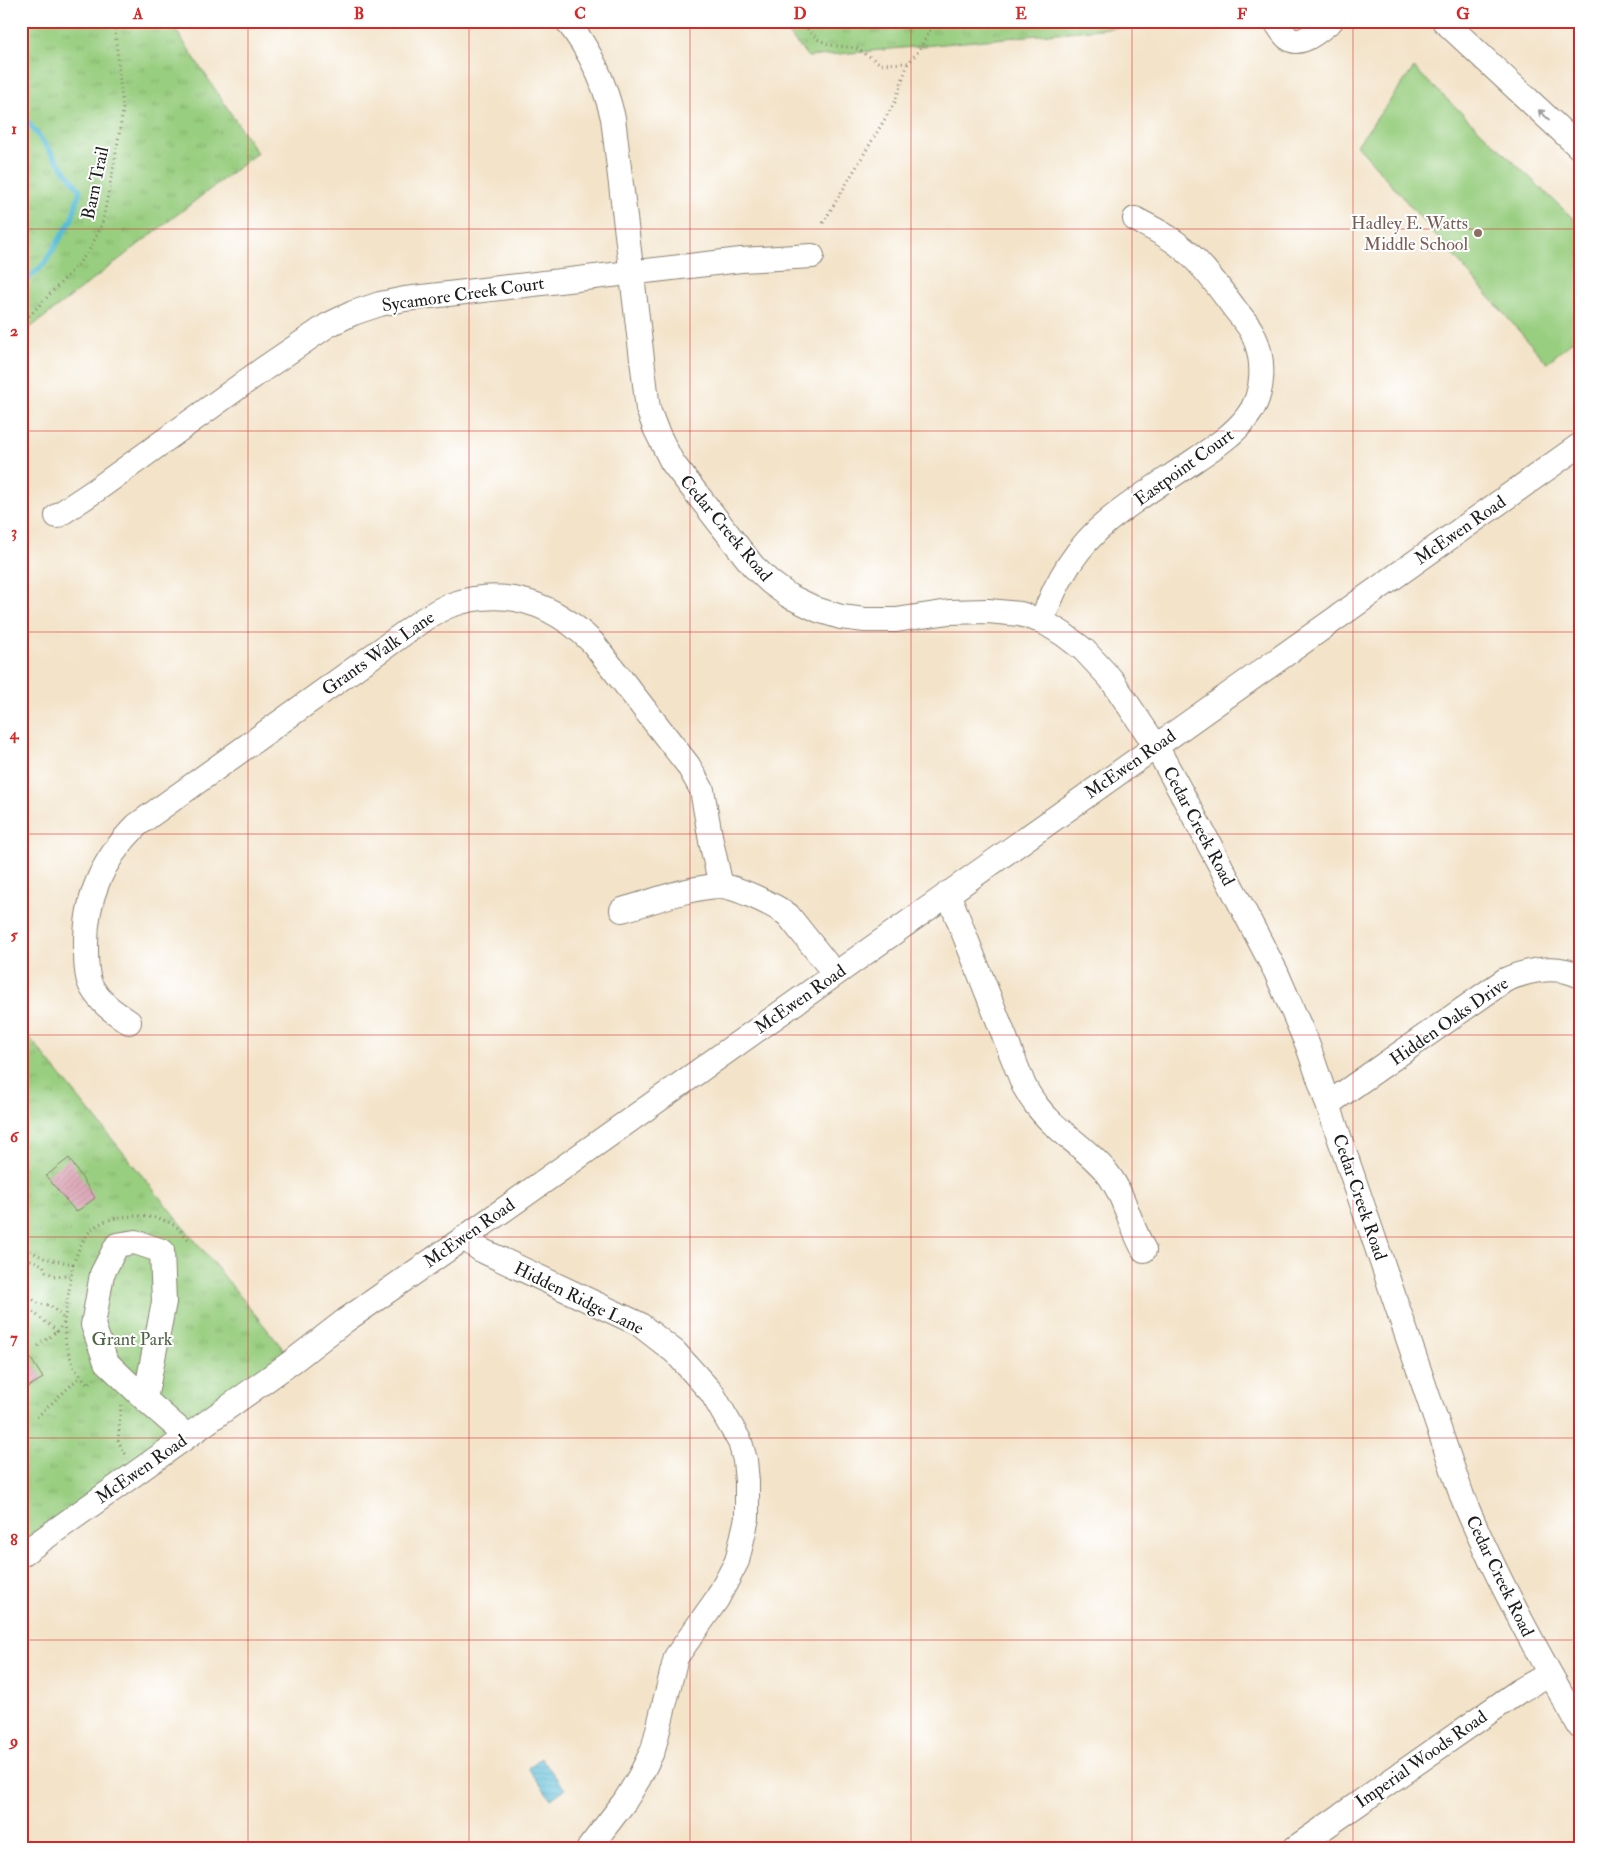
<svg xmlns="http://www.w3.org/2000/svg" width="1601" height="1869" font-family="'IM FELL Double Pica',serif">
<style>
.grass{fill:url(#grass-tufts);stroke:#5a754e}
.pitch{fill:#98ce7f;stroke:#5a754e}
.water{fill:url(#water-rules);stroke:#3a6c7a}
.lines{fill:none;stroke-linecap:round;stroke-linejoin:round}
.stream{stroke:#58bcd7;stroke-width:5.5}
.building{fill:url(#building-hatch)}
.minor-casing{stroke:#888072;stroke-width:26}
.path{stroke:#888072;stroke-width:3;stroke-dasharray:1 4;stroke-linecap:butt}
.minor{stroke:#fff;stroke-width:24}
.oneway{stroke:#999}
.grid{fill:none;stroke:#d62828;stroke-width:1;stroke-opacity:0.55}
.education-dot{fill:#8d6e63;stroke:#fff;stroke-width:2}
.labels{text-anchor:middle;stroke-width:4;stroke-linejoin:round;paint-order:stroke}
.street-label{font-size:18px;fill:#1c1c1c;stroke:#fff}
.education-label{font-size:18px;fill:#785e54;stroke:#fff;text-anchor:end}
.park-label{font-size:18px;fill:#4e6344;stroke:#fff}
.neatline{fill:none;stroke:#d62828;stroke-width:2}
.grid-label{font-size:16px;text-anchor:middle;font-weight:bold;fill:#d62828}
</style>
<defs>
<pattern id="grass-tufts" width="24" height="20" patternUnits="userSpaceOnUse" patternTransform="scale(1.25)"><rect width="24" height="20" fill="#98ce7f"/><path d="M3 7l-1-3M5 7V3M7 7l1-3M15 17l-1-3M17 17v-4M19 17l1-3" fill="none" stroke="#82b06d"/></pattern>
<pattern id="water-rules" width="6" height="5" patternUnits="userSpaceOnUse" patternTransform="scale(1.25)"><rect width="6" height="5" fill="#58bcd7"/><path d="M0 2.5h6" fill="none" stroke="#4ca1b8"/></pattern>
<pattern id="building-hatch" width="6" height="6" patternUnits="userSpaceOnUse" patternTransform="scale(1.25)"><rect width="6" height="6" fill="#dda7b8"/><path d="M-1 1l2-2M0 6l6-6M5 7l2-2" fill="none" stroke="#bd8f9e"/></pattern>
</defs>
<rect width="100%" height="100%" fill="#fff"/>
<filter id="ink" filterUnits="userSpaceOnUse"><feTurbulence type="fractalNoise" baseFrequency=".02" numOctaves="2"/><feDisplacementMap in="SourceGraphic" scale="10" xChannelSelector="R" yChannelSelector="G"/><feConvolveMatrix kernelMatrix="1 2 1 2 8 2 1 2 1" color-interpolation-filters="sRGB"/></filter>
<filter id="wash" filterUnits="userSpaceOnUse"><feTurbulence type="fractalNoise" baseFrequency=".0096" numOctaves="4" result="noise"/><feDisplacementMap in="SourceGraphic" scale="20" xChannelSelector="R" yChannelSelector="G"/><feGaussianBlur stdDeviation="1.12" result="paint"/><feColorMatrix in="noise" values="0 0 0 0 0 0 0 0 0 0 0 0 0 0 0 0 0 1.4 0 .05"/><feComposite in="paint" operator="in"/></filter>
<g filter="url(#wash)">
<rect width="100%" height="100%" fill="#f3e3c9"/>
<g class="grass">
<polygon points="21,21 170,21 257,153 21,335"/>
<polygon points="778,21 1183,21 808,57"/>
<polygon points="21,1027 293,1361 21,1555"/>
</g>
<polygon class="pitch" points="1414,68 1580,225 1580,334 1547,363 1357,145"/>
<polygon class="water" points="541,1758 565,1789 551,1799 528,1768"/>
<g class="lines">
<polyline class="stream" points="21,113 80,190 72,219 44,264 21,285"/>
</g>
<g id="blocks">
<g class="building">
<polygon points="69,1158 95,1198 76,1212 46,1176"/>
<polygon points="21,1343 43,1378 21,1391"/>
</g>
</g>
</g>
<g filter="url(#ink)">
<use href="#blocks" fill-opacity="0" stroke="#888072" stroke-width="1"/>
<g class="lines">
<defs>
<g id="minor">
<path d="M567,21c24,31 37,60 46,97l35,291 8,21 16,32 81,104 17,16 19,14 29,14 23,7 24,3h31l53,-8 39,-1 32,3 22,7 21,13 21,16 27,29 45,67 52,96 68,130 32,74 154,450c33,80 75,156 118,231"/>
<path d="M1275,21c4,5 8,13 13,17 13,10 32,-9 43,-17"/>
<polyline points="1444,21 1580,148"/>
<polyline points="57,516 96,490 262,370 328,325 353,313 380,304 405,299 741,260 812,256"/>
<path d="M1042,621c13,-38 34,-74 66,-100 28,-23 60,-42 90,-63 18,-12 36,-24 49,-41 18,-23 18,-58 6,-83 -4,-9 -12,-17 -18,-25 -18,-24 -35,-49 -60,-67 -12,-9 -27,-16 -40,-23"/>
<path d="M948,893l76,193c3,5 6,11 10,16 20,29 53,45 74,72 17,22 22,52 36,76"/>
<path d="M622,910c30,-8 67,-23 98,-24 15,0 56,20 68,29l47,59"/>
<path d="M129,1022c-16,-11 -28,-18 -38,-36 -5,-10 -5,-27 -5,-38 -1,-50 16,-88 51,-123l287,-206c9,-5 18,-11 27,-14 55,-19 103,-1 142,38l95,122 14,25 9,51 10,45"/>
<path d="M1328,1104l177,-124c24,-10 50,-16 75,-4"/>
<polyline points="464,1238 481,1250 639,1324 675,1352 712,1393 740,1442 745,1460 747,1482 747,1518 737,1561 717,1599 676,1657 653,1750 639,1778 625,1801 589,1848"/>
<polyline points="145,1399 164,1302 162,1251 135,1242 117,1245 102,1274 93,1325 106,1362 148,1402 187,1436"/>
<polyline points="21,1555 293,1361 346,1320 464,1238 1580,445"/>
<polyline points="1295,1848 1519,1691 1549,1674"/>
</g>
</defs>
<use href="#minor" class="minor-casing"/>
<g class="path">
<polyline points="801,21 817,39 830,45 856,48 881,64 908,63 918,52 935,21"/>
<polyline points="823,223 895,102 908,63"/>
<polyline points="21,322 31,314 73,270 89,251 102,224 114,165 123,111 114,21"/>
<polyline points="21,1245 25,1248 21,1262"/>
<polyline points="21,1256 43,1265 46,1271 54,1276 64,1275 71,1277"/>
<path d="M73,1264c5,-12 9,-26 18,-34 18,-17 60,-18 81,-6 7,3 12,11 17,16"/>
<polyline points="21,1291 39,1304 50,1305 63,1318"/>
<polyline points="21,1303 57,1331 64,1323 73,1264 44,1258 25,1248"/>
<polyline points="64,1323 66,1345 74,1368 88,1384 94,1379"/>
<polyline points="38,1346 57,1331"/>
<polyline points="121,1405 118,1441 126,1455"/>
<polyline points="37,1417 81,1376"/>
</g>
<use href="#minor" class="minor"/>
</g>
<defs><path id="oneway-shaft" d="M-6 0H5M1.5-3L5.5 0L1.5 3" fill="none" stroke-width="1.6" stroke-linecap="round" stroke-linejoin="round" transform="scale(1.25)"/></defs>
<use class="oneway" href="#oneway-shaft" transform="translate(1544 115) rotate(-137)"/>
</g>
<path class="grid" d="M248,21v1827M469,21v1827M690,21v1827M911,21v1827M1132,21v1827M1353,21v1827M21,229h1559M21,431h1559M21,632h1559M21,834h1559M21,1035h1559M21,1237h1559M21,1438h1559M21,1640h1559"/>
<circle class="education-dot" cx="1478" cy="233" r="5"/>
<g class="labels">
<g class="street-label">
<text transform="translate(95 183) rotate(-78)" y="6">Barn Trail</text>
<text transform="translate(463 294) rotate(-8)" y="6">Sycamore Creek Court</text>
<text transform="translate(1184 467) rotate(-36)" y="6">Eastpoint Court</text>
<text transform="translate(726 528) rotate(50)" y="6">Cedar Creek Road</text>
<text transform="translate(1460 530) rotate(-35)" y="6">McEwen Road</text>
<text transform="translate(378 653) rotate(-35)" y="6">Grants Walk Lane</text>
<text transform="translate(1130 764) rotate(-35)" y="6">McEwen Road</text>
<text transform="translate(1199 826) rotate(62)" y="6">Cedar Creek Road</text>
<text transform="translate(800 999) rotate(-35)" y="6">McEwen Road</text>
<text transform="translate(1449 1021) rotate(-35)" y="6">Hidden Oaks Drive</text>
<text transform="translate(1360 1197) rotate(71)" y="6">Cedar Creek Road</text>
<text transform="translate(469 1233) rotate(-35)" y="6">McEwen Road</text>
<text transform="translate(579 1298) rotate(26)" y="6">Hidden Ridge Lane</text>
<text transform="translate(141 1469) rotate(-35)" y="6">McEwen Road</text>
<text transform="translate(1500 1576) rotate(64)" y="6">Cedar Creek Road</text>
<text transform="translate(1421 1759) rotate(-35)" y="6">Imperial Woods Road</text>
</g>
<g class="education-label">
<text x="1468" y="229">Hadley E. Watts<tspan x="1468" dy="21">Middle School</tspan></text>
</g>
<g class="park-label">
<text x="132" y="1345">Grant Park</text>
</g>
</g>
<rect width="1601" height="1869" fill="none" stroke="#fff" stroke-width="55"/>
<rect x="28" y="28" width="1546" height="1814" class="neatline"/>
<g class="grid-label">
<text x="138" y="19">A</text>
<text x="359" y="19">B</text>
<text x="580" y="19">C</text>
<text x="800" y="19">D</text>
<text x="1021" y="19">E</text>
<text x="1242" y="19">F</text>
<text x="1463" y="19">G</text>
<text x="14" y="134">1</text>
<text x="14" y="336">2</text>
<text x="14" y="537">3</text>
<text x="14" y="739">4</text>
<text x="14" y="940">5</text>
<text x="14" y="1142">6</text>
<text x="14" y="1343">7</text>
<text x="14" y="1545">8</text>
<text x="14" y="1746">9</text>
</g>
</svg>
